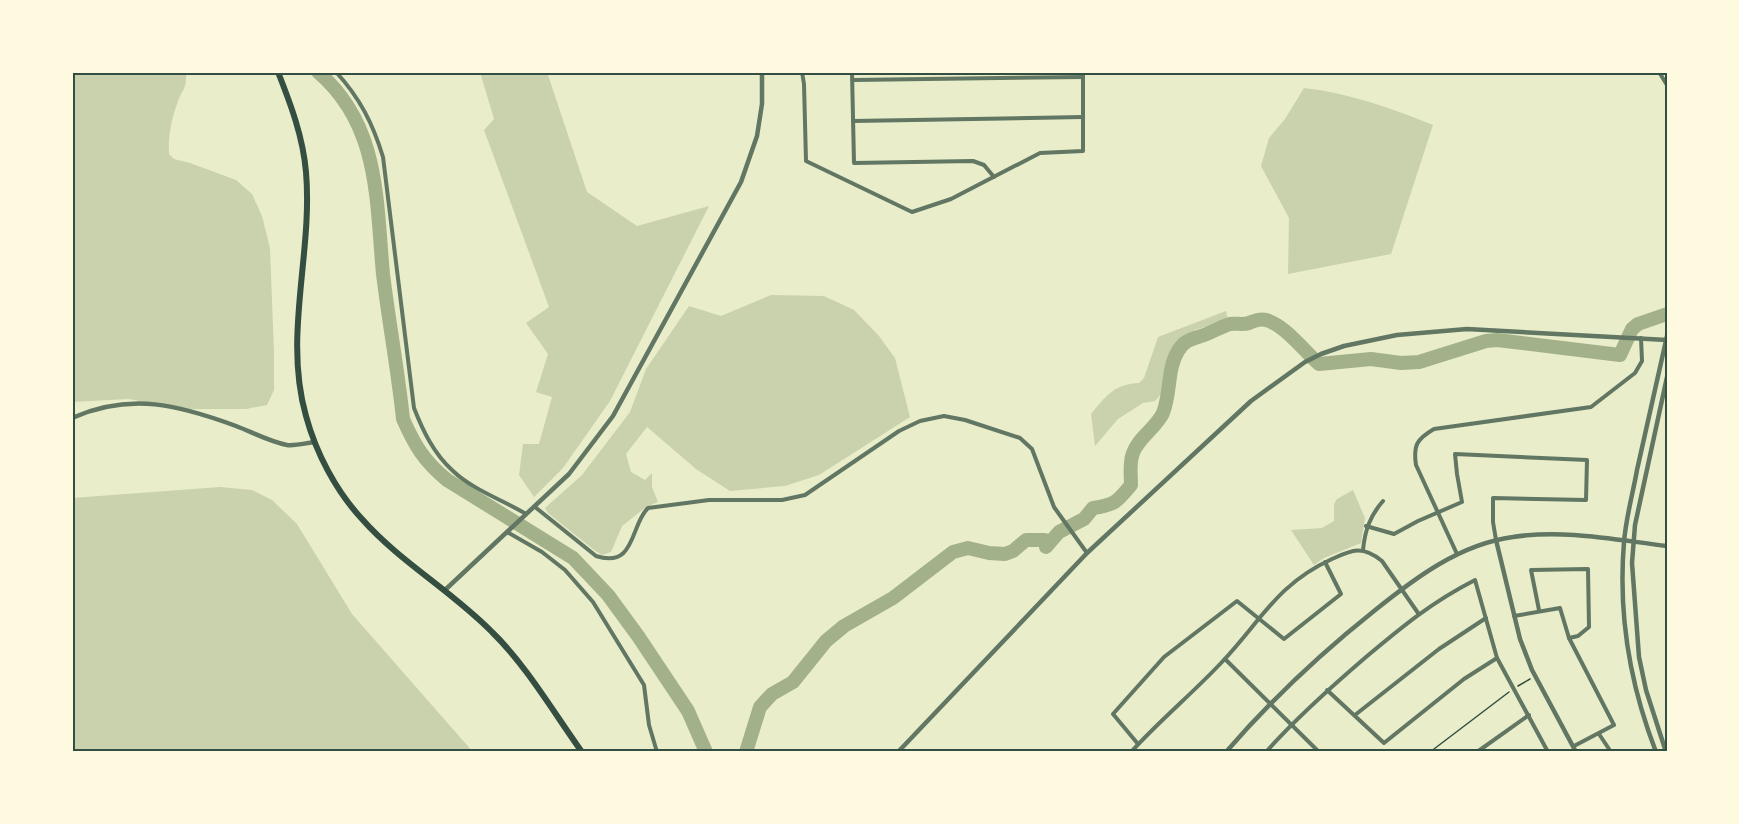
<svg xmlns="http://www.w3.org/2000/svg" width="1739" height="824" font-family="Cabin,sans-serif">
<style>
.green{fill:#cad2ad}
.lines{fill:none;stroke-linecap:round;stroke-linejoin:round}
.river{stroke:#a3b18a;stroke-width:14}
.path{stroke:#344e41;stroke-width:1.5}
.minor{stroke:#617663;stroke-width:4}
.tertiary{stroke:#617663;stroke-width:4.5}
.primary{stroke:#344e41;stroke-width:6}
.neatline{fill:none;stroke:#344e41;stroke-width:2}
</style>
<rect width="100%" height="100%" fill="#e9edc9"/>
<g class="green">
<path d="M72,72h114c1,18 -4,17 -9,32 -6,17 -9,32 -8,50l5,5 16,4 46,17 16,14 10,22 8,32 4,105v37l-7,15 -21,4h-66l-51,-10 -57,3z"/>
<polygon points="480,72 547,72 587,192 637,226 709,206 610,401 563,468 534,497 519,475 523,444 539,444 552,397 536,392 548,354 526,323 549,307 484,130 494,119"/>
<path d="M1304,88c45,5 87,20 129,37l-42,129 -103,20 1,-56 -28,-52 8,-28 16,-19z"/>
<polygon points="771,295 824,296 854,310 879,336 895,358 910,417 819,475 785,486 730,491 696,469 647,427 626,454 631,472 645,480 652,473 652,487 658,502 646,507 622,526 611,552 602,555 594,550 548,513 545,508 582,475 630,412 646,369 689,306 721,316"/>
<path d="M1226,311l2,9 -33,10 -18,13 -15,50 -7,8 -12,2 -25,16 -23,27 -4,-32c15,-18 23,-30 48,-31l5,-5 14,-41z"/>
<polygon points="220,487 252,490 272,500 297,524 352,614 473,752 72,752 72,498"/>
<polygon points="1353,490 1365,518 1361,543 1324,558 1314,565 1291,530 1322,528 1334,521 1334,504 1337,499"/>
</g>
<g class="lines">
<g class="river">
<path d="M318,72c62,53 58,128 65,202 6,49 15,97 20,145 12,27 21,42 44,61l126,78 35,37 30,41 50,75 18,41"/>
<path d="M746,752l14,-45 12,-13 21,-12 33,-41 18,-15 49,-28 60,-46 15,-4 21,5 16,1 8,-3 13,-11h19l1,7 13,-15 25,-13 9,-11c22,-3 24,-6 38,-23 0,-9 -2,-22 2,-32 5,-15 23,-25 30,-40 8,-20 4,-44 15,-62 8,-14 19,-12 31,-18 7,-3 14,-7 21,-9 6,-1 13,1 19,-1 5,-2 11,-5 17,-3 19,5 38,31 53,44l52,-5 30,4 18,-1 67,-21 11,-1 123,15 12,-26 6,-5 29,-10"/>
</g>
<g class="path">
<polyline points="1518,686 1530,679"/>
<polyline points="1430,752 1509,692"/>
</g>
<g class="minor">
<path d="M336,72c24,26 37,52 47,85l31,251c9,23 20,46 39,63 20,19 50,29 73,43"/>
<polyline points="802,72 804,84 806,161 912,212 951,199 1040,153 1083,151 1083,72"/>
<polyline points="852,72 854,163 973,161 984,165 994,177"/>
<polyline points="1659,72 1667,85"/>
<polyline points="853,80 1083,77"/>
<polyline points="853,121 1083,117"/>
<path d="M535,507l61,49c40,13 34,-31 52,-48l61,-8h73l23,-5 94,-64 21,-10 24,-5 21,4 55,18 12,11 22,58 33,46"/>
<polyline points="1366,526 1394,534 1418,521 1462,502 1457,474 1455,454 1587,460 1586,500 1493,498 1493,522 1496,540"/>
<polyline points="507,532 542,552 565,570 593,602 644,685 649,725 657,752"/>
<path d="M1363,550c2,-20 7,-34 20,-49"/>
<path d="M1457,554l-41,-89c-3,-20 1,-26 18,-36l157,-22 44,-34 7,-12 -1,-23"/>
<polyline points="1667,580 1667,597"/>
<polyline points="1539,610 1531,570 1588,569 1589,627 1578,636 1569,638"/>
<polyline points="1514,616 1560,608 1569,638 1614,725 1574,746"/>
<polyline points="1225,659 1319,752"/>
<polyline points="1327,690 1384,743 1464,679 1497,658"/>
<polyline points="1355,715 1439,649 1486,618"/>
<polyline points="1599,734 1611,752"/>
<polyline points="1138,744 1113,714 1164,657 1237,601 1284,639 1341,594 1325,562"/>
<path d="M1131,752c29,-32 62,-59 91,-90 39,-41 55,-78 110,-103 20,-9 30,-14 50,2l36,52"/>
<path d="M1266,752c31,-35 65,-65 100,-95 37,-31 66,-55 109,-77l22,78 51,94"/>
<polyline points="1477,752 1529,715"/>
</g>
<g class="tertiary">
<path d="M72,418c59,-26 107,-13 164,8 16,6 34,16 51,19 9,1 19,-2 28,-3"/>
<polyline points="1496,540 1520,639 1532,670 1576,752"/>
<polyline points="445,590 569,474 613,416 741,182 757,136 762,104 762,72"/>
<polyline points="898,752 1087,553 1251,401 1305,362 1321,354 1344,346 1397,335 1467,329 1667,340"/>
<path d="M1226,752c45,-52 94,-98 148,-141 41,-33 86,-67 139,-74 51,-8 103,3 154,9"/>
<path d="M1656,752c-26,-67 -38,-138 -32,-210 2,-25 9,-49 13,-72 10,-45 20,-90 30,-134"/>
<polyline points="1666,752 1646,690 1639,657 1632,563 1635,525 1667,377"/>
</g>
<path class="primary" d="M278,72c13,33 25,65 28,100 7,82 -23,163 0,244 10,37 30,75 56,103 38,43 90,72 130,113 34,33 62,81 90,120"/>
</g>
<rect width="1739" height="824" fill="none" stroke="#fefae0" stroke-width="147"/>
<rect x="74" y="74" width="1592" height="676" class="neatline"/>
</svg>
